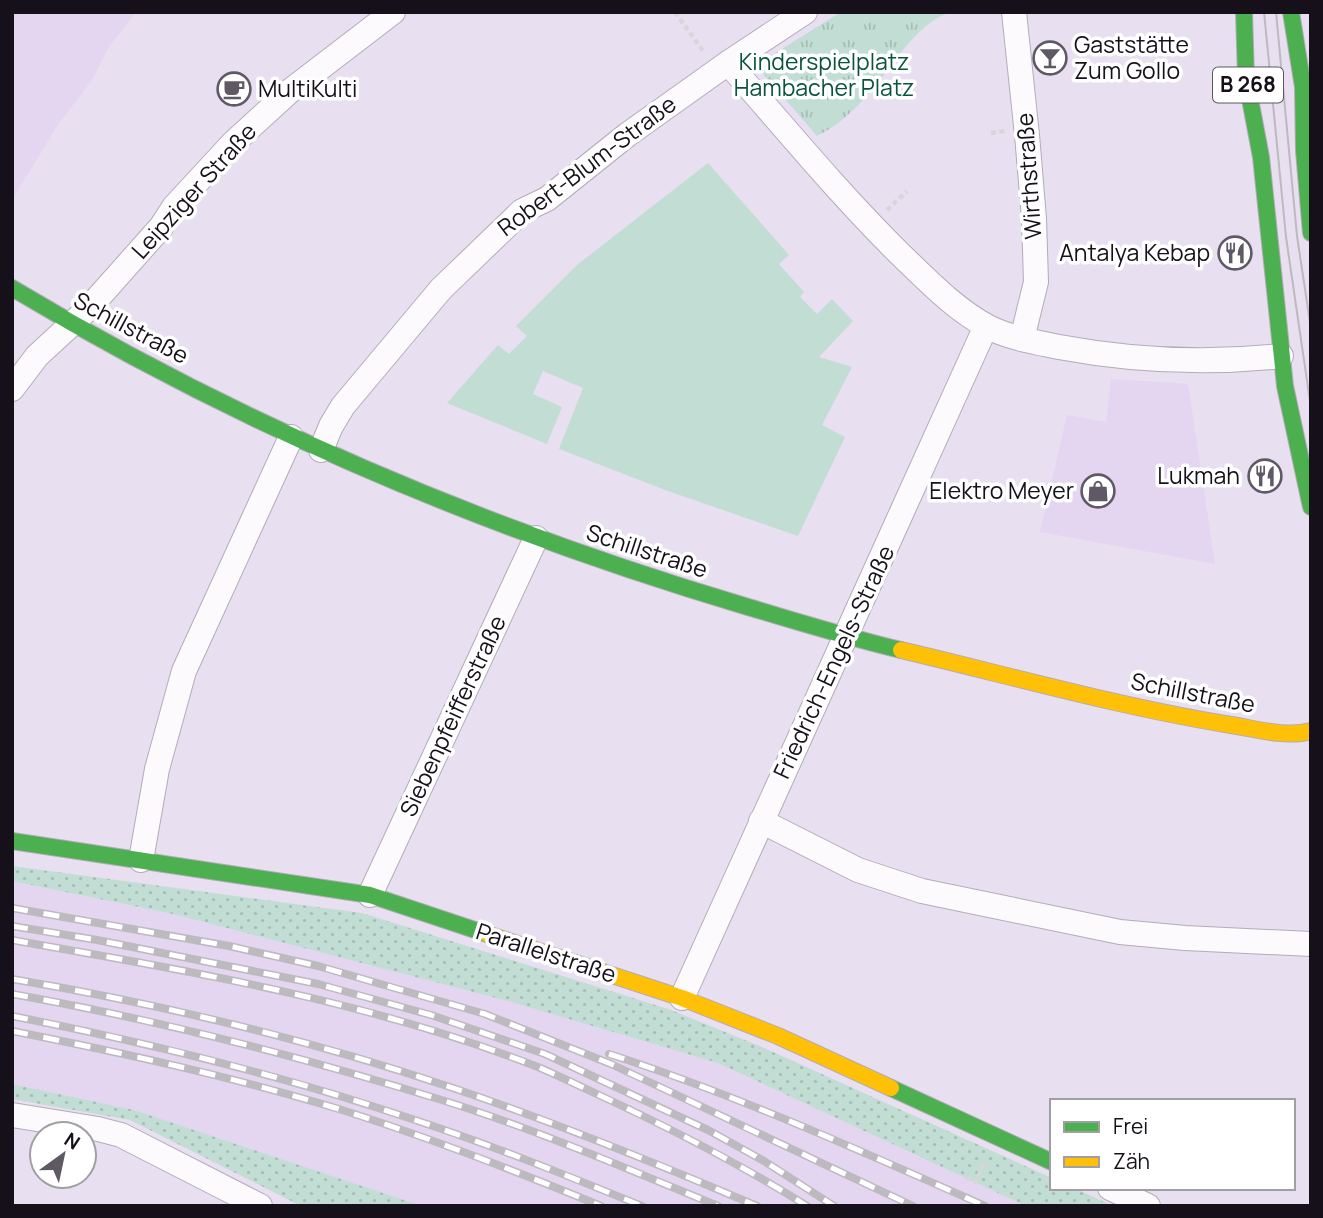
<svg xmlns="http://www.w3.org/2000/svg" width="1323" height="1218" font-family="Manrope,sans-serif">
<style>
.built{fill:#e4d5f1}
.grass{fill:url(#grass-dots)}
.park{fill:url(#park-tufts)}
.garden{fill:#c2ddd4}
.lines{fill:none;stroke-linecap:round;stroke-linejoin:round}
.street-casing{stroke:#b3acb8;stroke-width:26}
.fast-casing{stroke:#b3acb8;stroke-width:18}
.slow-casing{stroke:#b3acb8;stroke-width:18}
.path{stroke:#d9d6db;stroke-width:4.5;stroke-dasharray:5 3.5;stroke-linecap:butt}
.street{stroke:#fcfafd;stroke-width:24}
.fast{stroke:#4caf50;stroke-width:16}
.slow{stroke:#ffc107;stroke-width:16}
.tram{stroke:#bcbabe;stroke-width:2}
.rail-casing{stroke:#bcbabe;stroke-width:8}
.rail{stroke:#fff;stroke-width:5;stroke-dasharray:16;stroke-linecap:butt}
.labels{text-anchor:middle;stroke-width:7;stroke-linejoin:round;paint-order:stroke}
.shield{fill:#fff;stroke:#5b585f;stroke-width:2}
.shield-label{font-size:21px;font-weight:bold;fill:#15101a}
.poi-label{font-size:23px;fill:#15101a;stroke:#fff;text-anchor:end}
.park-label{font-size:23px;fill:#0a5439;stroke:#fff}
.street-label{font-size:23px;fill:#15101a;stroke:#fff}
</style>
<defs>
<pattern id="grass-dots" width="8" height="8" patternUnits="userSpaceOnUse" patternTransform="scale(1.75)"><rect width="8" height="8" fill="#c2ddd4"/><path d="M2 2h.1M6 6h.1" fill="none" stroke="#a6bdb5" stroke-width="1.8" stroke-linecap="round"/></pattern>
<pattern id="park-tufts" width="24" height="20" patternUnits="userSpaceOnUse" patternTransform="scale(1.75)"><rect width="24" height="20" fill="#c2ddd4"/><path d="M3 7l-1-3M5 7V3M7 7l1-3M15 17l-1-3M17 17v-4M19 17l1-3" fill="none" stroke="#a6bdb5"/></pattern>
</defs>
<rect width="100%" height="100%" fill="#e8dff0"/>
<g class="built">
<polygon points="12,12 136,12 108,48 92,80 57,126 12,200"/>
<polygon points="1111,379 1188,384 1215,564 1040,532 1067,415 1106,422"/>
<polygon points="12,881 173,914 508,1001 718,1063 1026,1206 422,1206 134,1110 12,1084"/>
</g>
<g class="grass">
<polygon points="12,866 362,913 671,1010 762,1047 1052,1178 1052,1188 1074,1188 1113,1206 1026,1206 718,1063 508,1001 173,914 12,881"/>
<polygon points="12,1084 134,1110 422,1206 301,1206 130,1120 12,1099"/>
</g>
<path class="park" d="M841,12h112c-32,6 -59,51 -78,75 -17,19 -35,38 -58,49l-59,-68 1,-5z"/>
<polygon class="garden" points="708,163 789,255 779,264 804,292 800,297 817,314 832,299 853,321 819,357 852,367 822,425 845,437 798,536 668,491 559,449 583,388 543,371 533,394 562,407 547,444 447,403 498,345 509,354 527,336 516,326 577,265"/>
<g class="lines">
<defs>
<g id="street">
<polyline points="1014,12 1027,135 1034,218 1036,282 1022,339"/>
<path d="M728,63c57,65 112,132 174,193 27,26 53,53 86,71 22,11 47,15 71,20 75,14 148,17 222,9"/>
<polyline points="12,389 37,356 89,308 161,227 174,207 234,142 290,91 393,12"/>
<polyline points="321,450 331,426 343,406 441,289 522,211 547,199 627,135 728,63 805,12"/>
<polyline points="761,821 858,870 922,891 1120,932 1185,938 1311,944"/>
<polyline points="141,860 157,769 184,671 291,437"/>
<polyline points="370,895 536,538"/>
<polyline points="682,998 986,326"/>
<polyline points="12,1115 98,1129 121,1135 260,1206"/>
<polyline points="1110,1188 1148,1206"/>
</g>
<g id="fast">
<polyline points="1244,12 1246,78 1261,157 1285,386 1311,507"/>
<polyline points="1291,12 1303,87 1304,151 1311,233"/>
<path d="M12,288c230,138 480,243 736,319 51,15 102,31 153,43"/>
<polyline points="12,841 370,895 487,934"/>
<polyline points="891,1088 1052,1162"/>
</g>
<g id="slow">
<path d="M901,650c110,26 219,57 330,75 26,4 55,13 80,6"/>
<polyline points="487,934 682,998 778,1036 891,1088"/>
</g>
</defs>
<use href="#street" class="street-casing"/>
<use href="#fast" class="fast-casing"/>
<use href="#slow" class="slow-casing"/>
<g class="path">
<polyline points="675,12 703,51"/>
<polyline points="991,133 1005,131"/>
<polyline points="887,210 907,191"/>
<polyline points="966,1178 976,1182 985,1161"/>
</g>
<use href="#street" class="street"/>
<use href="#fast" class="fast"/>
<use href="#slow" class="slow"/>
<g class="tram">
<polyline points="1264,12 1286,237 1311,408"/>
<polyline points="1276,12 1297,236 1311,329"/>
</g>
<defs>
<g id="rail">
<polyline points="12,908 229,946 318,966 485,1014 611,1064 913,1206"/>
<polyline points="12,926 97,940 318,984 431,1015 545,1054 708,1130 764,1161 834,1206"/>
<path d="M12,940c177,31 358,61 526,127 21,9 42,19 63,29 71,33 139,68 206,110"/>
<path d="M12,979c149,25 295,60 438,108 104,35 206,76 307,119"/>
<path d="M12,994c147,26 290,63 433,107 92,29 183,68 273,105"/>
<path d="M12,1016c138,27 273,60 406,105 76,25 150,55 224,85"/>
<path d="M12,1031c111,22 222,46 330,79 88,28 174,61 259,96"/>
<path d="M609,1054c128,41 252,97 376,152"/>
</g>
</defs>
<use href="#rail" class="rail-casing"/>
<use href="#rail" class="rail"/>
</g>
<defs>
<symbol id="bar-ring" viewBox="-11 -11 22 22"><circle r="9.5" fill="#fff" stroke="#5f5865" stroke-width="1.5"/><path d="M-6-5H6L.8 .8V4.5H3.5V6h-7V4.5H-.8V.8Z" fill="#5f5865"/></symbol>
<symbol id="cafe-ring" viewBox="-11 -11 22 22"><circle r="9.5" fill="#fff" stroke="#5f5865" stroke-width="1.5"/><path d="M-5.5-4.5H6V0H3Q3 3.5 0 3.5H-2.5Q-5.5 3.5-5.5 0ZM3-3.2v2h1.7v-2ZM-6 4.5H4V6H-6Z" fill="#5f5865"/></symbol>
<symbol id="restaurant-ring" viewBox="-11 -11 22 22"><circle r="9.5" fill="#fff" stroke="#5f5865" stroke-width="1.5"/><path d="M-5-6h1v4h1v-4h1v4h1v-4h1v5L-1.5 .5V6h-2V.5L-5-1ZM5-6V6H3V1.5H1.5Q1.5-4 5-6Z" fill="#5f5865"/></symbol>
<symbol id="shop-ring" viewBox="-11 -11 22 22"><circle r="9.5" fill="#fff" stroke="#5f5865" stroke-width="1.5"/><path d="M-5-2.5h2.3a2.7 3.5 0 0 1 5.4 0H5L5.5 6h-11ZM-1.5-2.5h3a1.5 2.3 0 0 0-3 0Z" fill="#5f5865"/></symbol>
</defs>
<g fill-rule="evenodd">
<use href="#bar-ring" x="1031" y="39" width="38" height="38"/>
<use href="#cafe-ring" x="215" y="70" width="38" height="38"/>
<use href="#restaurant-ring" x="1216" y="234" width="38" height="38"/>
<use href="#restaurant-ring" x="1246" y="457" width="38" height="38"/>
<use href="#shop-ring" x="1079" y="472" width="38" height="38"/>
</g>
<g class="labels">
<rect class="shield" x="1213" y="67.5" width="70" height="35" rx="5"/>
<g class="shield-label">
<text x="1248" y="92">B 268</text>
</g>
<g class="poi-label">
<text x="1074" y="53" text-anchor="start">Gaststätte<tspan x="1074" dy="26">Zum Gollo</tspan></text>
<text x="258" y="97" text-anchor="start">MultiKulti</text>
<text x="1210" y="261">Antalya Kebap</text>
<text x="1240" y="484">Lukmah</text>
<text x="1074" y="499">Elektro Meyer</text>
</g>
<g class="park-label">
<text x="824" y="70">Kinderspielplatz<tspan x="824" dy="26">Hambacher Platz</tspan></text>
</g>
<g class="street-label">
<text transform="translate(587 166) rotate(-37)" y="8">Robert-Blum-Straße</text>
<text transform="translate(1029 176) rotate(-94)" y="8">Wirthstraße</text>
<text transform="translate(194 191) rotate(-48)" y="8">Leipziger Straße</text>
<text transform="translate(131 328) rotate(28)" y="8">Schillstraße</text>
<text transform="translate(647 551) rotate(18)" y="8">Schillstraße</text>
<text transform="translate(834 662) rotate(-65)" y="8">Friedrich-Engels-Straße</text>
<text transform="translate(1193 693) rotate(11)" y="8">Schillstraße</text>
<text transform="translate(453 716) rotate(-65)" y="8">Siebenpfeifferstraße</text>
<text transform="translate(546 953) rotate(18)" y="8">Parallelstraße</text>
</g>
</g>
<rect width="1323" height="1218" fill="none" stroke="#15101a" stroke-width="28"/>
<rect x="1050" y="1099" width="245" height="91" fill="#ffffff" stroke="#a19fa3" stroke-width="2"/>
<rect x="1064" y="1122" width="35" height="10" fill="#4caf50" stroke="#a19fa3" stroke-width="2"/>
<text x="1113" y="1134" font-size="21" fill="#15101a">Frei</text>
<rect x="1064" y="1157" width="35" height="10" fill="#ffc107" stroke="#a19fa3" stroke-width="2"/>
<text x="1113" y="1169" font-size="21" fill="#15101a">Zäh</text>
<g transform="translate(63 1155) rotate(33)"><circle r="33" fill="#ffffff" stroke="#a19fa3" stroke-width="2"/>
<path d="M0-5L12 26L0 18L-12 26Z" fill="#5f5865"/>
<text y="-10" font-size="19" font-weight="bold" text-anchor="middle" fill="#15101a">N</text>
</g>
</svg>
